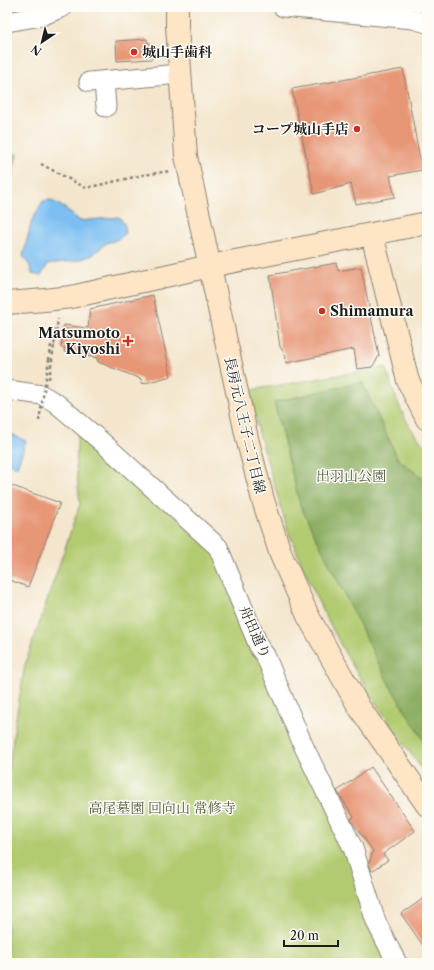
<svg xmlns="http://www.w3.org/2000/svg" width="434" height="970" font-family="'Libre Caslon Text','Noto Serif JP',serif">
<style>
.green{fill:#b2cb71;stroke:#677446}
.forest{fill:#8daf63;stroke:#546640}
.water{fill:#7dbff2;stroke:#4c6e87}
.building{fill:#e79676}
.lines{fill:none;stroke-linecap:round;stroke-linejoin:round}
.street-casing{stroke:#888174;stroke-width:21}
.secondary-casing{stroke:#888174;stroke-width:24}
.path{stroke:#888174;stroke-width:2.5;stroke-dasharray:3 3;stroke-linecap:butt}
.street{stroke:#fff;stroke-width:19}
.secondary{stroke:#fde5c5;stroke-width:22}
.path-bridge{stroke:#888174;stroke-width:2.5;stroke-dasharray:3 3;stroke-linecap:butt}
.poi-dot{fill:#c8321e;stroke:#fdfcf7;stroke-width:1.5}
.labels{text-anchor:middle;stroke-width:3;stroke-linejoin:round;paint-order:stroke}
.poi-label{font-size:14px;font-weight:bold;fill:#1c1c1c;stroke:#fdfcf7;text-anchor:start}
.street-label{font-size:14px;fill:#1c1c1c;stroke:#fdfcf7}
.park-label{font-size:14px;fill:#50593a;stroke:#fdfcf7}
</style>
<rect width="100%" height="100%" fill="#fdfcf7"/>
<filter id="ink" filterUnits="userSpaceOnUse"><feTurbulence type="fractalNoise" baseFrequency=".025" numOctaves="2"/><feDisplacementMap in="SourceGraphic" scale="8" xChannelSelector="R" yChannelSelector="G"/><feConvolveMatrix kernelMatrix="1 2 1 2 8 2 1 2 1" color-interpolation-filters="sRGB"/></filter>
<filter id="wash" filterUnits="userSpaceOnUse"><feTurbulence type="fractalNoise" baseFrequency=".012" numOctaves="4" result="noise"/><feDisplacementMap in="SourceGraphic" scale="16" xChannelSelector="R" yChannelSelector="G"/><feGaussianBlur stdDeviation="0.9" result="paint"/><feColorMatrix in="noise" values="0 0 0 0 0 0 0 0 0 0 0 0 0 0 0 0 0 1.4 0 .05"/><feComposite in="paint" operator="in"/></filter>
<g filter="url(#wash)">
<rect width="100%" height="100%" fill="#f4e6cd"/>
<g class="green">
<polygon points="7,152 17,154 7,200"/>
<path d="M386,367c8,28 19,60 41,81v329l-50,-72 -31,-50 -29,-56 -29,-68 -30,-101 -7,-40z"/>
<polygon points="78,422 218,547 397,963 7,963 7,781 15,724 25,665 80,504 76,466"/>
</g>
<polygon class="forest" points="362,382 398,459 427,482 427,746 389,684 300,505 274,402"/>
<g class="water">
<polygon points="51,200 66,209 80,221 119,217 125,225 125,234 117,240 106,243 93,255 75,261 48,264 41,276 32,274 30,266 23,256 32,220 43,201"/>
<polygon points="9,433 26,441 17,467 7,462 7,439"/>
</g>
<g id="blocks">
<g class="building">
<polygon points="147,39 148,43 152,44 152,59 117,61 116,41"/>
<polygon points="403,69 422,170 390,176 395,197 356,204 351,184 314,194 292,89"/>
<polygon points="336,263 338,271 361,267 379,356 372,367 357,369 354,349 286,363 285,354 280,347 270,275"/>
<polygon points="153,295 171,376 142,384 141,379 98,362 97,358 64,352 65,348 61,348 64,325 88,328 90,309"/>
<polygon points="7,484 60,503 28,587 7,579"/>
<polygon points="371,767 415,831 383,854 388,860 372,871 369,863 373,851 353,823 351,819 354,817 337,791"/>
<polygon points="427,896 427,951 401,914"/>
</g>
</g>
</g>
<g filter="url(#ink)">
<use href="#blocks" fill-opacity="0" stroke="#888174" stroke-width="1"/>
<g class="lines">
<defs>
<g id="street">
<polyline points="283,7 413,19 427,23"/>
<polyline points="7,22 41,16 63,7"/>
<polyline points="104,81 106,107"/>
<polyline points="89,82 180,74"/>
<polyline points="7,390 42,395 56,403 102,442 218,547 260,649 265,655 304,747 353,848 376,922 397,963"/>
</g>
<g id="secondary">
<polyline points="177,7 177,26 186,156 247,438 263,500 281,555 308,616 359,707 427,805"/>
<polyline points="372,234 408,381 427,419"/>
<polyline points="7,303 45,300 71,297 210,266 427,223"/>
</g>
</defs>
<use href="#street" class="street-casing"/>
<use href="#secondary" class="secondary-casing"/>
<g class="path">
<polyline points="41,164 86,188 143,175 170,171"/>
<polyline points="49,360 51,345 55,344"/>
<polyline points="49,379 58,319"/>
</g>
<use href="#street" class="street"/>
<use href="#secondary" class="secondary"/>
<polyline class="path-bridge" points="39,421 49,360"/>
</g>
</g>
<g class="poi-dot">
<circle cx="134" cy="52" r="4"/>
<circle cx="357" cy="129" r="4"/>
<circle cx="322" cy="311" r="4"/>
<path d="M126 335h4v4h4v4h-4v4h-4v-4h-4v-4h4z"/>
</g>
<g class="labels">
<g class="poi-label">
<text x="142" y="57">城山手歯科</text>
<text x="349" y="134" text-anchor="end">コープ城山手店</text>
<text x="330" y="316">Shimamura</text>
<text x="120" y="338" text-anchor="end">Matsumoto<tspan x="120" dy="16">Kiyoshi</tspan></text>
</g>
<g class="street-label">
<text transform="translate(245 425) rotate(77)" y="5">長房元八王子二丁目線</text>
<text transform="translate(255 632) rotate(66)" y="5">舟田通り</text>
</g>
<g class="park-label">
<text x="351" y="481">出羽山公園</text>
<text x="162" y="813">高尾墓園 回向山 常修寺</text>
</g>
</g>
<rect width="434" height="970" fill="none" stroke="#fdfcf7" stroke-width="24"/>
<g transform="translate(42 42) rotate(215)" stroke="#fdfcf7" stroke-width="3" paint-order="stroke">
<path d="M0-3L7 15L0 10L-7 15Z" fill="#1c1c1c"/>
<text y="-6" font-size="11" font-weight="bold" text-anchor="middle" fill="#1c1c1c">N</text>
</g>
<path d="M284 940v6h54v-6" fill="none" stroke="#1c1c1c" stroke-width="2"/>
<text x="290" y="940" font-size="12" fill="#1c1c1c" stroke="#fdfcf7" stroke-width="3" paint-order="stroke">20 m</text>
</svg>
